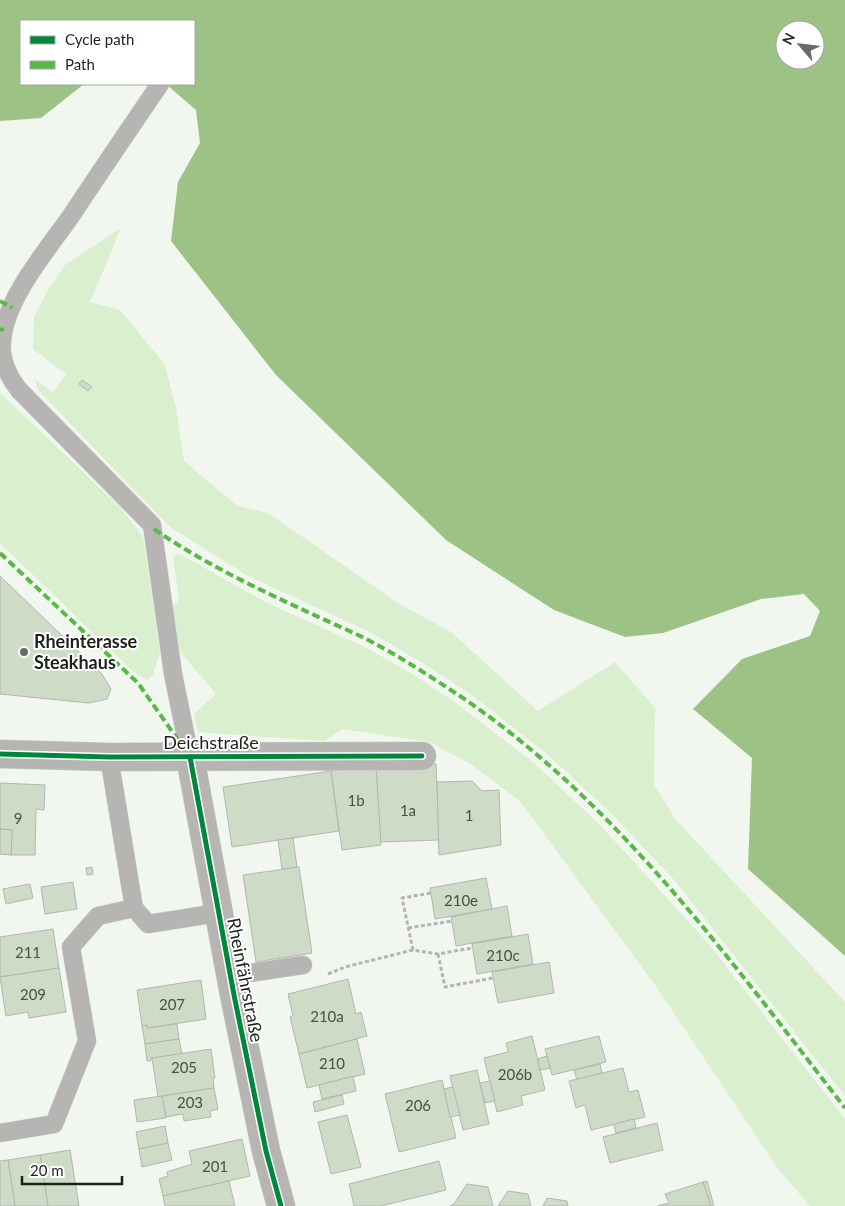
<svg xmlns="http://www.w3.org/2000/svg" width="845" height="1206" font-family="Lato,sans-serif">
<style>
.green{fill:#d9efcd}
.water{fill:#9cc385;fill-rule:evenodd}
.building{fill:#cedcc7;stroke:#b2b6b0}
.lines{fill:none;stroke-linecap:round;stroke-linejoin:round}
.service-casing{stroke:#d0d3cd;stroke-width:19}
.minor-casing{stroke:#d0d3cd;stroke-width:29}
.path{stroke:#b4b5b2;stroke-width:3;stroke-dasharray:4 2.5;stroke-linecap:butt}
.service{stroke:#b6b5b4;stroke-width:18}
.minor{stroke:#b6b5b4;stroke-width:28}
.quiet{stroke:#58b947;stroke-width:4;stroke-dasharray:8 4;stroke-linecap:butt}
.cycleway-casing{stroke:#fff;stroke-width:8}
.cycleway{stroke:#00873e;stroke-width:5}
.poi-dot{fill:#676c65;stroke:#fff;stroke-width:2}
.labels{text-anchor:middle;stroke-width:4;stroke-linejoin:round;paint-order:stroke}
.number-label{font-size:15px;fill:#495046}
.poi-label{font-size:18px;font-weight:bold;fill:#1d211b;stroke:#fff;text-anchor:start}
.street-label{font-size:18px;fill:#1d211b;stroke:#fff}
</style>
<rect width="100%" height="100%" fill="#f1f6ee"/>
<g class="green">
<polygon points="121,228 90,302 120,310 165,365 176,408 184,461 237,506 268,513 401,605 451,632 538,711 615,662 655,708 654,785 676,820 845,1002 845,1096 676,882 614,816 547,754 469,693 421,662 372,633 248,576 170,527 38,390 35,379 53,393 66,374 33,349 34,317 47,292 65,265"/>
<polygon points="0,393 120,507 143,537 160,653 153,674 148,680 136,674 0,543"/>
<polygon points="177,554 182,555 267,603 367,648 412,674 453,701 533,762 601,826 707,942 845,1119 845,1206 810,1206 778,1169 655,985 520,801 469,763 429,742 342,729 325,741 198,732 194,714 216,694 179,650 173,607 179,599 173,557"/>
</g>
<path class="water" d="M0,0h845v956l-97,-87 4,-111 -59,-49 49,-50 68,-23 10,-25 -16,-17 -43,5 -98,34 -38,4 -71,-27 -108,-70 -170,-165 -105,-134 7,-59 22,-39 -4,-33 -30,-26h28v-63h-173v63h63l-43,34 -41,3zM785,30h30v30h-30z"/>
<g class="building">
<polygon points="82,380 92,387 88,391 79,384"/>
<polygon points="0,576 102,674 111,689 107,699 89,703 0,694"/>
<polygon points="436,764 439,840 380,842 376,766"/>
<polygon points="376,766 381,845 342,850 331,771"/>
<polygon points="331,771 339,831 232,847 223,787"/>
<polygon points="472,781 482,791 499,790 501,845 439,855 437,782"/>
<polygon points="0,783 45,785 44,810 36,809 35,855 11,855 12,830 0,829"/>
<polygon points="0,829 12,830 11,855 0,854"/>
<polygon points="293,838 297,867 282,869 278,840"/>
<polygon points="92,867 93,874 87,875 86,868"/>
<polygon points="299,867 312,953 256,962 243,875"/>
<polygon points="486,878 492,909 435,919 430,888"/>
<polygon points="73,882 77,909 45,914 41,887"/>
<polygon points="30,884 33,898 6,904 3,889"/>
<polygon points="507,906 512,936 456,946 451,917"/>
<polygon points="53,929 59,968 0,977 0,937"/>
<polygon points="528,934 533,964 477,974 472,944"/>
<polygon points="549,962 554,993 498,1003 492,972"/>
<polygon points="59,968 66,1012 29,1018 28,1012 6,1016 0,977"/>
<polygon points="348,979 356,1014 361,1012 367,1036 299,1054 290,1017 293,1016 288,994"/>
<polygon points="201,980 206,1019 147,1028 147,1025 142,1026 137,990"/>
<polygon points="177,1024 179,1039 145,1044 142,1026 147,1025 147,1028"/>
<polygon points="532,1036 545,1090 521,1096 523,1105 497,1112 484,1058 508,1052 506,1043"/>
<polygon points="599,1036 606,1062 552,1075 545,1049"/>
<polygon points="179,1039 182,1054 151,1058 151,1061 147,1061 145,1044"/>
<polygon points="357,1039 365,1074 307,1088 299,1054"/>
<polygon points="211,1049 215,1078 213,1078 214,1088 158,1097 152,1058"/>
<polygon points="547,1056 550,1068 540,1070 538,1059"/>
<polygon points="600,1064 602,1073 577,1080 574,1070"/>
<polygon points="623,1068 629,1092 638,1090 645,1117 591,1130 585,1105 576,1108 569,1081"/>
<polygon points="477,1070 489,1124 463,1130 450,1076"/>
<polygon points="353,1076 356,1091 322,1099 319,1085"/>
<polygon points="442,1080 456,1138 399,1152 385,1094"/>
<polygon points="490,1081 495,1101 485,1103 480,1083"/>
<polygon points="453,1087 460,1115 450,1117 444,1089"/>
<polygon points="214,1088 218,1109 210,1111 211,1117 184,1121 183,1114 166,1117 162,1096"/>
<polygon points="342,1095 344,1104 315,1112 313,1102"/>
<polygon points="162,1096 166,1118 137,1122 134,1100"/>
<polygon points="347,1115 361,1167 331,1174 318,1122"/>
<polygon points="634,1119 636,1128 616,1133 614,1124"/>
<polygon points="657,1123 663,1150 610,1163 603,1137"/>
<polygon points="165,1126 168,1143 139,1149 136,1132"/>
<polygon points="242,1139 250,1176 163,1196 159,1179 168,1176 167,1172 192,1164 189,1151"/>
<polygon points="168,1143 172,1160 142,1167 139,1149"/>
<polygon points="70,1150 79,1206 48,1206 40,1155"/>
<polygon points="40,1155 48,1206 15,1206 8,1160"/>
<polygon points="8,1160 15,1206 0,1206 0,1161"/>
<polygon points="439,1161 446,1190 381,1206 354,1206 349,1184"/>
<polygon points="229,1181 235,1206 165,1206 163,1196"/>
<polygon points="707,1181 714,1206 711,1206 703,1182"/>
<polygon points="703,1182 711,1206 657,1206 669,1203 665,1194"/>
<polygon points="467,1184 488,1187 493,1206 450,1206 454,1204"/>
<polygon points="508,1191 528,1194 531,1206 498,1206"/>
<polygon points="547,1198 567,1201 568,1206 543,1206"/>
</g>
<g class="lines">
<defs>
<g id="service">
<path d="M160,84c-30,44 -60,88 -89,132 -24,34 -66,83 -69,125 -2,19 6,35 17,49l133,135 21,149 17,83"/>
<polyline points="109,757 134,908 148,924 218,913"/>
<polyline points="230,976 303,965"/>
<polyline points="0,1133 54,1124 87,1041 71,947 98,916 134,908"/>
</g>
<g id="minor">
<polyline points="0,754 109,757 422,756"/>
<polyline points="190,757 234,995 266,1151 281,1206"/>
</g>
</defs>
<use href="#service" class="service-casing"/>
<use href="#minor" class="minor-casing"/>
<g class="path">
<polyline points="408,928 452,921"/>
<polyline points="413,950 402,898 431,893"/>
<polyline points="438,954 445,987 493,978"/>
<polyline points="328,974 345,967 413,950 438,954 472,948"/>
</g>
<use href="#service" class="service"/>
<use href="#minor" class="minor"/>
<g class="quiet">
<polyline points="0,301 12,308"/>
<polyline points="0,330 4,329"/>
<path d="M154,529c49,34 104,60 158,85 19,9 39,17 58,27 31,16 61,36 90,55 157,106 270,264 385,412"/>
<polyline points="0,553 138,683 190,757"/>
</g>
<defs>
<g id="cycleway">
<polyline points="0,754 109,757 422,756"/>
<polyline points="190,757 234,995 266,1151 281,1206"/>
</g>
</defs>
<use href="#cycleway" class="cycleway-casing"/>
<use href="#cycleway" class="cycleway"/>
</g>
<circle class="poi-dot" cx="24" cy="652" r="5"/>
<g class="labels">
<g class="number-label">
<text x="356" y="806">1b</text>
<text x="408" y="816">1a</text>
<text x="469" y="821">1</text>
<text x="18" y="824">9</text>
<text x="461" y="906">210e</text>
<text x="28" y="958">211</text>
<text x="503" y="961">210c</text>
<text x="33" y="1000">209</text>
<text x="172" y="1010">207</text>
<text x="327" y="1022">210a</text>
<text x="332" y="1069">210</text>
<text x="184" y="1073">205</text>
<text x="515" y="1080">206b</text>
<text x="190" y="1108">203</text>
<text x="418" y="1111">206</text>
<text x="215" y="1172">201</text>
</g>
<g class="poi-label">
<text x="34" y="648">Rheinterasse<tspan x="34" dy="21">Steakhaus</tspan></text>
</g>
<g class="street-label">
<text x="211" y="749">Deichstraße</text>
<text transform="translate(245 980) rotate(79)" y="6">Rheinfährstraße</text>
</g>
</g>
<rect x="20" y="20" width="175" height="65" fill="#ffffff" stroke="#a5a6a4"/>
<rect x="30" y="36" width="25" height="8" fill="#00873e" stroke="#a5a6a4"/>
<text x="65" y="45" font-size="15" fill="#1d211b">Cycle path</text>
<rect x="30" y="61" width="25" height="8" fill="#58b947" stroke="#a5a6a4"/>
<text x="65" y="70" font-size="15" fill="#1d211b">Path</text>
<g transform="translate(800 45) rotate(298)"><circle r="24" fill="#ffffff" stroke="#a5a6a4"/>
<path d="M0-4L9 19L0 12L-9 19Z" fill="#676c65"/>
<text y="-8" font-size="14" font-weight="bold" text-anchor="middle" fill="#1d211b">N</text>
</g>
<path d="M22 1176v8h100v-8" fill="none" stroke="#1d211b" stroke-width="2.5"/>
<text x="30" y="1176" font-size="15" fill="#1d211b" stroke="#ffffff" stroke-width="4" paint-order="stroke">20 m</text>
</svg>
